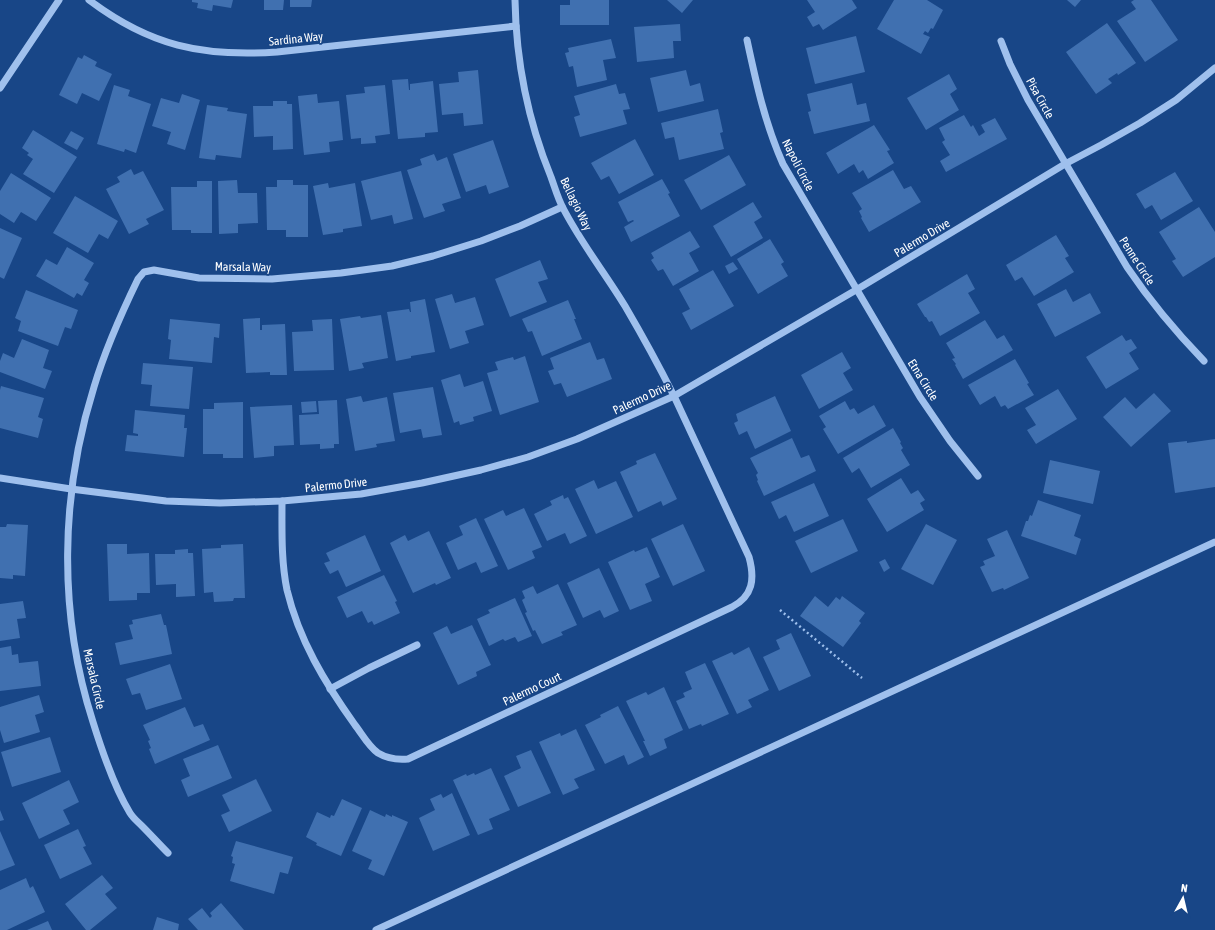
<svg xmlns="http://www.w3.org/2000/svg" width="1215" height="930" font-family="'Asap Condensed',sans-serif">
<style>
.building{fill:#4070b0}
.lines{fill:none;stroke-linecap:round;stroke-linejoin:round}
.path{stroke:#9fc0ed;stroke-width:2.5;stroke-dasharray:2 3;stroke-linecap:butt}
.minor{stroke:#9fc0ed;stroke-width:7}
.labels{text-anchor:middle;stroke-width:3.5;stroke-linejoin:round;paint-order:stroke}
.street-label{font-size:12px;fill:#fff;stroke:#184687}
</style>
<rect width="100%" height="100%" fill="#184687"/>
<g class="building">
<polygon points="192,0 233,0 231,8 213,5 212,11 197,8 198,3 192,2"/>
<polygon points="264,0 284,0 283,10 264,10"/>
<polygon points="290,0 312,0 311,7 290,7"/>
<polygon points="570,0 609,0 609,25 560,25 560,5 570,5"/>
<polygon points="667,0 693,0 682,13"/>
<polygon points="807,0 852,0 857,8 823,30 819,24 813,27 807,17 815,12"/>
<polygon points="894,0 927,0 943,10 933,29 931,28 928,33 925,31 923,34 930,37 921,54 877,29"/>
<polygon points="1067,0 1081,0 1075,7"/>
<polygon points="1134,0 1151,0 1178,40 1145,62 1117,21 1136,9 1131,2"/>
<polygon points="1107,23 1136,63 1118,75 1117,73 1108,79 1112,83 1096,94 1066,52"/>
<polygon points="680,24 681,41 673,41 674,58 637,62 634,27"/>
<polygon points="856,36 865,72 815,84 806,48"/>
<polygon points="611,39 616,58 603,60 607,80 577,87 573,66 569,67 565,53 569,52 568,48"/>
<polygon points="84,55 97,62 95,66 112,74 99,101 82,93 77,104 59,95 78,57 82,59"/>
<polygon points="478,70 483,124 464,126 463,113 442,115 439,84 459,82 458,72"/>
<polygon points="686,70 690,86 700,83 704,101 658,112 650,78"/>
<polygon points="949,74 957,89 950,94 959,110 926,130 907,98"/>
<polygon points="408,79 409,90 410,90 410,84 433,81 438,132 425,133 425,137 398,139 392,80"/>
<polygon points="852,83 857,105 866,103 870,121 814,134 808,112 811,111 807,94"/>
<polygon points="616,84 619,94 625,93 630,109 623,110 627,124 580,137 574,117 580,115 574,96"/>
<polygon points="114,85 130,90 128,96 151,104 136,153 125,149 124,152 97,144"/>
<polygon points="385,85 390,134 375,136 376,143 361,144 361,138 351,139 346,95 365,93 364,87"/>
<polygon points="182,94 200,100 185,150 167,144 171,132 152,126 161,98 179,103"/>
<polygon points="317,94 318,103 339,101 343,140 329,142 330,152 304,155 298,96"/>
<polygon points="273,101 287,101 287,104 292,104 293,149 273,150 273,136 254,137 253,106 273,106"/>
<polygon points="207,105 228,108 227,111 247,114 241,158 216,155 215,160 199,158"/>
<polygon points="718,109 723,132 720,133 724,149 679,160 674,137 665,139 661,123"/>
<polygon points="964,115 971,127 973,125 979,136 985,132 981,125 995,118 1007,139 946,172 940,161 950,155 942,142 945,140 939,128"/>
<polygon points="874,125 890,150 887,151 894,163 868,179 863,170 859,173 854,164 838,174 826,153"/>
<polygon points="33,130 77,157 54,193 23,174 33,159 27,155 29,153 22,148"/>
<polygon points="71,131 84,138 77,150 64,143"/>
<polygon points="635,139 654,175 619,194 609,176 601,180 591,163"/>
<polygon points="493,140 509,187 489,194 486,185 466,192 453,154"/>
<polygon points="434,154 437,161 447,157 461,198 442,204 445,211 424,218 407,170 422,165 420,159"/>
<polygon points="729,155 746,185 701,210 684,180"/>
<polygon points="131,169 134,175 143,171 164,210 146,219 149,224 129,234 106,189 120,182 117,177"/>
<polygon points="893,170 904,189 911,186 921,202 869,232 861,218 862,217 859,211 862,209 852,193"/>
<polygon points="401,171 413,219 394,224 392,215 371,220 361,181"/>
<polygon points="1175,172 1193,201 1161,220 1152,205 1145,209 1136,194"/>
<polygon points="11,173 51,198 36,221 21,212 14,223 0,214 0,191"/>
<polygon points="662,179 670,193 668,194 680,216 631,242 624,227 634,221 633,220 628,222 618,202"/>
<polygon points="237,180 238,193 257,193 258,223 238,224 238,233 219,234 218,181"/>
<polygon points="277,180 293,180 293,185 308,185 308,237 286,237 286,230 267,230 266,187 277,187"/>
<polygon points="197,181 212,181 212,233 191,233 191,230 172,230 171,187 197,187"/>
<polygon points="328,183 329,188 355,183 362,226 343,229 343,232 323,235 313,186"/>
<polygon points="75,196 118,221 108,239 99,234 88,253 53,233"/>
<polygon points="753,202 762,217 754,222 763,238 731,257 713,226"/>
<polygon points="1199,207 1215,232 1215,257 1183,277 1172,261 1176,259 1159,232"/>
<polygon points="0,228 22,238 4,279 0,277"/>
<polygon points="690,231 700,247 689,253 699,271 673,286 663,269 658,271 651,260 654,258 651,253"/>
<polygon points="1056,235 1069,256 1065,258 1074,272 1034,296 1022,277 1015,281 1006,265"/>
<polygon points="770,239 784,262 781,264 788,276 758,294 737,259"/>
<polygon points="67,247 94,263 84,280 89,283 82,296 77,293 74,298 36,276 46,259 57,265"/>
<polygon points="540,260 548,279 538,282 547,302 510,317 495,279"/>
<polygon points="733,262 738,269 729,274 725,266"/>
<polygon points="713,270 734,306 691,330 682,313 690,309 679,289"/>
<polygon points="967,274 975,289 968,293 980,313 940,336 932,321 929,322 926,317 925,317 917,304"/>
<polygon points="1066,289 1073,302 1090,293 1101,313 1055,337 1037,304"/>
<polygon points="26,290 78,310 71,329 65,327 58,346 18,331 21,321 15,318"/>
<polygon points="452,294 455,303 475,297 484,325 465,331 469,343 450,349 435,299"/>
<polygon points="425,299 435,352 411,356 411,358 396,361 387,312 409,309 410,312 411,312 410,302"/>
<polygon points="568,300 576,319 574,319 582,339 542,356 532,331 528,332 522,319"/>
<polygon points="381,315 388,358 362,363 364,368 349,371 340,319 360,316 361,318"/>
<polygon points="260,318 260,330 262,330 262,325 285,324 287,375 270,375 270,372 246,373 243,319"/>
<polygon points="170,319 220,324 219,338 214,337 212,363 169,359 171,340 168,339"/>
<polygon points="332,319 334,370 294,371 292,332 313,331 312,320"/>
<polygon points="985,320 997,339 1004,335 1013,350 963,379 955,365 956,364 952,359 955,358 946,343"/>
<polygon points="1122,335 1126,341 1131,339 1137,348 1129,353 1139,369 1106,389 1086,357"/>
<polygon points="22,339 49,350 43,368 52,371 45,389 0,372 0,361 3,353 14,358"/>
<polygon points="590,342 597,360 604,358 612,379 567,397 561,383 554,385 548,371 554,369 550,358"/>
<polygon points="842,352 851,368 843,373 853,390 819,409 801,375"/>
<polygon points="525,356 539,402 500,415 487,373 498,370 495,362 513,357 514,360"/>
<polygon points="1015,359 1029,383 1027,384 1034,395 1008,409 1005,405 1001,407 995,396 980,405 968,385"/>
<polygon points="143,363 193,367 189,409 150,406 152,385 141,384"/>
<polygon points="460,374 464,387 483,381 492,411 473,417 474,421 460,425 459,421 454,423 441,380"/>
<polygon points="1,386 44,398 38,417 43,419 38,438 0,428 0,390"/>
<polygon points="433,387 442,435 423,438 421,429 400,433 393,393"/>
<polygon points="1058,389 1077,419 1036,444 1027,430 1036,425 1025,408"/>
<polygon points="1154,393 1171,411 1131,447 1103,417 1125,397 1136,409"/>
<polygon points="361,396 363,402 387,397 395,441 376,444 377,447 355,451 346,399"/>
<polygon points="775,396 791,431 755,449 747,431 739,435 734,423 738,421 736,414"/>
<polygon points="337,400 339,444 334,444 334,448 320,449 320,444 300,445 299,415 319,414 318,401"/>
<polygon points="316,401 317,412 302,413 301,402"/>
<polygon points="845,401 850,410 854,408 858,414 874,405 886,426 838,454 823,429 826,427 819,416"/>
<polygon points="243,402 243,458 223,458 223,454 203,454 203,409 214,409 214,403"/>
<polygon points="292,405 294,445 274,446 274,456 254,458 250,407"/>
<polygon points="135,410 185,415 184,428 187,428 184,457 125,451 127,435 138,436 138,434 133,433"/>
<polygon points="893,428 901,442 900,443 903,448 901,450 910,465 871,488 859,468 852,473 843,458"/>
<polygon points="792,438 801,458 809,455 816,471 764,496 757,481 758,480 756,475 758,473 750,458"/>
<polygon points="1215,439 1215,487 1175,493 1168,443 1187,441 1187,443"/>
<polygon points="655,453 677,499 663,506 661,501 638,512 620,472 637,464 636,461"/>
<polygon points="1050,460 1100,471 1093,504 1043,493"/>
<polygon points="901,478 911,494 918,490 925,500 920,503 924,510 887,532 867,499"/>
<polygon points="594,480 598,489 616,481 633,517 596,534 575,489"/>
<polygon points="814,483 829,516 794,532 786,515 779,519 771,502"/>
<polygon points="563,495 564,499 568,497 587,536 570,544 565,533 547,541 534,514 552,505 550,501"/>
<polygon points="1038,500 1081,515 1074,536 1081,539 1076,555 1021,536 1026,521 1028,521 1030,515 1032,516"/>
<polygon points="524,508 542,547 532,551 535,558 508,570 484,519 503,510 506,516"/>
<polygon points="476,518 498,566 481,573 476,562 458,570 446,543 463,535 459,526"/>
<polygon points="843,519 858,551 811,573 795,541"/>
<polygon points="7,524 28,525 25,576 13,575 13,579 0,578 0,527 6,527"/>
<polygon points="683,524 705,571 673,586 651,539"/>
<polygon points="926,524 957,540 933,585 901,569"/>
<polygon points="1007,530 1029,578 1004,590 1003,588 992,592 980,567 985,565 983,561 995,556 987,539"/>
<polygon points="429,531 451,578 436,585 435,583 413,593 390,543 405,535 408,541"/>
<polygon points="365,535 381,571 346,587 338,570 330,574 324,563 330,561 326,553"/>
<polygon points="107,544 127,544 127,554 149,553 150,593 137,593 137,600 109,601"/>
<polygon points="243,544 245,598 234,598 233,601 214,602 213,592 204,593 202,549 221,548 221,545"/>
<polygon points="647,547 660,577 645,584 652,601 630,610 608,562 634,550 635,552"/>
<polygon points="188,549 188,553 193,553 195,596 176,597 176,584 156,585 155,554 175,554 175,550"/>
<polygon points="885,559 890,568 884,572 879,562"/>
<polygon points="599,568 619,611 604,618 600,610 583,618 567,583"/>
<polygon points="384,575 397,601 395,602 400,613 374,625 372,621 368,623 362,611 347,618 337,597"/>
<polygon points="558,584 577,625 561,632 563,635 542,644 535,630 533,631 525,613 527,612 522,600 525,598 522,591 533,586 537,594"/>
<polygon points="815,596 828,607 836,597 840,600 842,596 865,613 859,621 861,623 843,647 800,616"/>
<polygon points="515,598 532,636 518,642 515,637 505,641 503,639 489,646 477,619 490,613 488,610"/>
<polygon points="23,601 26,618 17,619 20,638 0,641 0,604"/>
<polygon points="161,614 164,625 166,625 172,654 120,665 115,643 133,639 129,625 133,624 132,620"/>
<polygon points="472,625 491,665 476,672 477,676 458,685 433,633 447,626 451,634"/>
<polygon points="791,633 811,676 779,691 763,657 780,649 776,640"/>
<polygon points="11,646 12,655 18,654 19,663 38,661 41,686 0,691 0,648"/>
<polygon points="749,647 769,690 748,700 752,707 737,714 712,661 732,652 734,655"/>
<polygon points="705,663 729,714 702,726 701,724 689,729 676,701 685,697 683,693 692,689 685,672"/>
<polygon points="170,664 182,699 146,710 140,693 132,695 126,679"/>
<polygon points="664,687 683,730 664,739 667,748 650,756 643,741 645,741 626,701 646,692 648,695"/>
<polygon points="39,695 44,712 35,715 40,732 4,743 0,730 0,707"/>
<polygon points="618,706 644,757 628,765 624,755 605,764 585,725 601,717 600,715"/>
<polygon points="185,707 194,727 203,724 210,740 155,764 149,749 151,748 148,741 150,740 143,725"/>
<polygon points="576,729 595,770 574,779 579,788 563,795 539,742 560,733 561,736"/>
<polygon points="50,737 61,772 12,787 1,752"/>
<polygon points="218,745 232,778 188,797 181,780 190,776 183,759"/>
<polygon points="531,750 551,793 518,807 504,776 521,768 516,756"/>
<polygon points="491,768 510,810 489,819 493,829 478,835 453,780 466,774 467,776 474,773 475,775"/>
<polygon points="256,779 272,811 229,832 221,815 230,811 222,795"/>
<polygon points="69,780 79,802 63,810 70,824 39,839 22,803"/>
<polygon points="452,793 470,835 433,851 419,818 435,810 430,799 441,794 443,798"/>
<polygon points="342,799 362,808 341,856 316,845 317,843 306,837 317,812 330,818 331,815 334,816"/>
<polygon points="0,810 4,820 0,821"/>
<polygon points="370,810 385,817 386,814 392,817 392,815 408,822 384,876 368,869 372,860 352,851"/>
<polygon points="78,829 86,846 83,847 92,864 60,879 44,845"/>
<polygon points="0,831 15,865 0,871"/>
<polygon points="236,841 293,857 288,874 280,872 274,894 230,881 235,864 232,863 233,857 231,856"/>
<polygon points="102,875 113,888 105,894 117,908 90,930 86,930 65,904"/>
<polygon points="26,878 30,888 33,886 45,912 7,930 0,930 0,890"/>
<polygon points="221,903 244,930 198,930 188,919 202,908 210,918 212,916 210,913"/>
<polygon points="157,917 179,924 178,930 153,930"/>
<polygon points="48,921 52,930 27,930"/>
</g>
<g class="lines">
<polyline class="path" points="780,610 862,678"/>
<g class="minor">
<path d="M89,0c61,46 113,57 188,52l239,-26"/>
<path d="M747,40c9,42 18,84 36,124l137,233 30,44 28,35"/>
<path d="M1001,41l9,23 18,36 99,167c23,34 49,65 77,94"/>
<polyline points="0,88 59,0"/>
<polyline points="0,478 71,489 166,501 220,503 282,501 361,494 422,483 481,470 528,457 577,439 674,396 856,290 1065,164 1101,145 1140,123 1176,100 1215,68"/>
<path d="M282,501c0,30 -1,60 5,89 12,50 38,93 68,135 7,9 14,22 23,28 10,6 19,7 30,6l324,-152c21,-11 23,-28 17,-50l-75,-161c-15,-30 -32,-61 -49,-90 -20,-33 -44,-63 -62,-98 -5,-9 -8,-20 -12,-31 -23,-56 -35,-116 -36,-177"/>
<polyline points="330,689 369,668 417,645"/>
<path d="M168,853c-9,-9 -17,-18 -26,-27 -4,-4 -9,-8 -12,-13 -16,-26 -28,-62 -37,-91 -35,-108 -33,-227 1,-335 11,-37 27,-73 44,-108l6,-7 10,-2 45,8 73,1 69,-6 51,-7 41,-10 48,-15 39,-15 42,-19"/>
<polyline points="376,930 1215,542"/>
</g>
</g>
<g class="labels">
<g class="street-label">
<text transform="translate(296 39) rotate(-6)" y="4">Sardina Way</text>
<text transform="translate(1040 98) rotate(61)" y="4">Pisa Circle</text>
<text transform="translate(798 165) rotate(63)" y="4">Napoli Circle</text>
<text transform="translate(576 204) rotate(64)" y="4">Bellagio Way</text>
<text transform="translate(922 238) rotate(-31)" y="4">Palermo Drive</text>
<text transform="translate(1137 261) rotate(57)" y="4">Penne Circle</text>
<text transform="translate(243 267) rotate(1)" y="4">Marsala Way</text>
<text transform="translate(923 380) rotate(58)" y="4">Etna Circle</text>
<text transform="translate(642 398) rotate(-25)" y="4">Palermo Drive</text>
<text transform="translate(336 485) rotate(-6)" y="4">Palermo Drive</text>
<text transform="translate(94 679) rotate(77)" y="4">Marsala Circle</text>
<text transform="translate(532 689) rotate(-25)" y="4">Palermo Court</text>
</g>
</g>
<g transform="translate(1183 898) rotate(8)" stroke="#184687" stroke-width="3" paint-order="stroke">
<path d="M0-3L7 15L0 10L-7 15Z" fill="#ffffff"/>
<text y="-6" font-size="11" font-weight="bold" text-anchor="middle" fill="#ffffff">N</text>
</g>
</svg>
